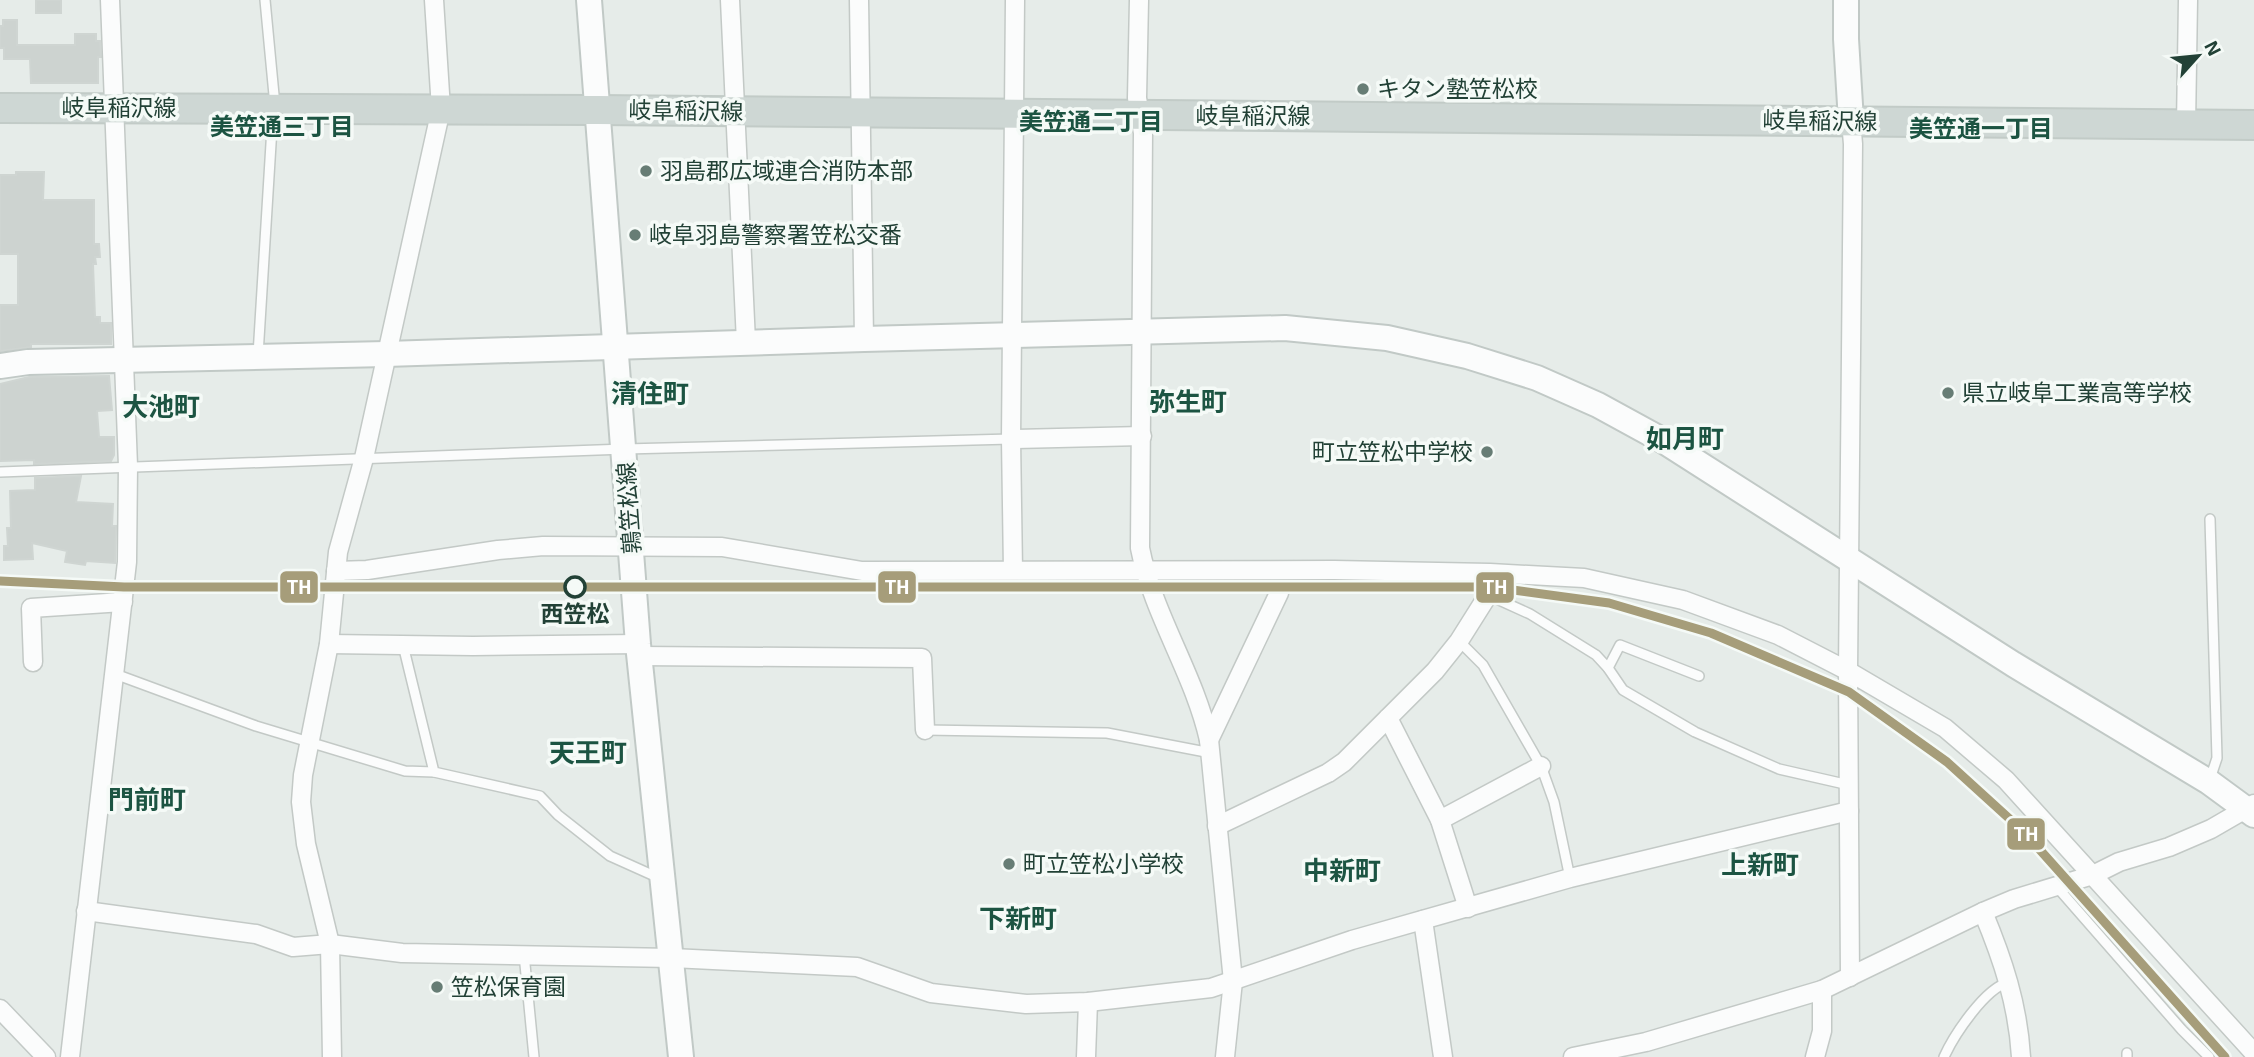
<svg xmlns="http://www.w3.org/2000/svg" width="2254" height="1057" font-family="'Exo 2','Noto Sans JP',sans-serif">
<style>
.building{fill:#cdd3d0;stroke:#cfd5d2;stroke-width:2}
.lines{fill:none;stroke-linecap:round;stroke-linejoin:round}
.lane-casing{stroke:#c3c9c6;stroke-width:12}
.street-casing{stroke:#c3c9c6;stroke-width:21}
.secondary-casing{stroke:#c1c9c6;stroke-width:28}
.primary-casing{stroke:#c2cbc7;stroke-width:32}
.lane{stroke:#fbfcfc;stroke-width:9}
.street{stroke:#fbfcfc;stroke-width:18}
.secondary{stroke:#fbfcfc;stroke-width:24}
.primary{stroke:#ced7d4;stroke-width:28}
.rail-1-casing{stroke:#f5faf7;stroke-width:14}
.rail-1{stroke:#a69d7a;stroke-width:9}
.poi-dot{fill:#677d75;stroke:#f5faf7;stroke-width:2.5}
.stop-dot{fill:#f5faf7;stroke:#224136;stroke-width:3.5}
.labels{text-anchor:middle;stroke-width:7;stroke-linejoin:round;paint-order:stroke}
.poi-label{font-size:23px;fill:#224136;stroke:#f5faf7;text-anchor:start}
.street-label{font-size:23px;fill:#224136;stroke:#f5faf7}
.stop-label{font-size:23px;font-weight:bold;fill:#224136;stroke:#f5faf7}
.neighbourhood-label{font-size:24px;font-weight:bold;fill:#1c5442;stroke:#f5faf7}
.quarter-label{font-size:26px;font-weight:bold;fill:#1c5442;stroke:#f5faf7}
.line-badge{stroke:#f5faf7;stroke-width:2.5}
.badge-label{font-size:19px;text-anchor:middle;font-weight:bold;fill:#fff}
</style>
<rect width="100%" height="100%" fill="#e6ece9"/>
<g class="building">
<rect x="36" y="0" width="25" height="13"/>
<polygon points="3,20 17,20 17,45 75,45 75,34 96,34 96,41 100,41 101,57 98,57 98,83 31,83 30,59 4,59 4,48 0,48 0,26 3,26"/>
<polygon points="16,172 44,172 43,200 94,200 94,244 99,244 100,257 95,257 96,264 93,264 95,317 100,317 100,323 111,323 111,344 31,344 31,347 0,351 0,305 18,305 18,254 0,254 0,175 16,175"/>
<polygon points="109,376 112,410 97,411 99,437 114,437 114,455 111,461 34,464 34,460 0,461 0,384 29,377"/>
<polygon points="81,476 76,502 113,504 112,526 116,526 115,563 86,561 85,565 65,562 67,551 32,543 33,559 4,560 4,546 8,546 7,528 11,528 10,491 35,490 35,478"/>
</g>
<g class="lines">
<defs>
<g id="lane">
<polyline points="258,355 274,95 265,0"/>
<polyline points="0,472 625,449 1011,439"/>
<polyline points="1488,595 1530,614 1596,655 1608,668 1623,690 1695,732 1779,769 1849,785"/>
<polyline points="1459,641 1483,665 1541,766 1554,802 1570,878"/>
<polyline points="403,645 434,772 540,796 558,815 610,856 659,878"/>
<polyline points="1608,668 1620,645 1699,676"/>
<polyline points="115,674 256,726 405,771 434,772"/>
<polyline points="925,730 1107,733 1211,753"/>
<polyline points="2209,782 2217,758 2210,519"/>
<polyline points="2057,887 2182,1030 2209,1057"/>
<polyline points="524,954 534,1057"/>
<path d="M1944,1057c10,-22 41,-69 65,-75"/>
<polyline points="2127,1057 2127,1053"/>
</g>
<g id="street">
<polyline points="730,0 746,342"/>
<polyline points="859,0 864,339"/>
<path d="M1139,0l-2,98 6,35 -3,415c13,67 54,125 69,192l24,241 -8,76"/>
<polyline points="2186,125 2188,0"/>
<polyline points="1011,439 1142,436"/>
<polyline points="1013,570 1011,439 1015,0"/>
<polyline points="336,571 367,570 498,550 543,546 722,547 862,571 1334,570 1490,573 1584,578 1683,600 1778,635 1848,671 1945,728 2006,780 2254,1053"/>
<polyline points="329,644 473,646 638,644"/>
<polyline points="639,656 922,658 925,730"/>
<polyline points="33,662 31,608 123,602"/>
<polyline points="1388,718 1440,820 1468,908"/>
<polyline points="1209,740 1279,593"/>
<polyline points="1440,820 1541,766"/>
<polyline points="1217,826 1328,773 1344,762 1435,671 1459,641 1488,595"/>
<polyline points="86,911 256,934 293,947 330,944 402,953 672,958 857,967 931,993 1026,1004 1088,1002 1211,988 1352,940 1570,878 1849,811"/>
<path d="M1983,912c20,48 35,93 38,145"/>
<polyline points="1423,920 1443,1057"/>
<polyline points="1850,977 1848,671 1853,144 1851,121"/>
<polyline points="0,1009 46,1057"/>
<polyline points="70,1057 127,562 128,466 110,0"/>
<polyline points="332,1057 330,944 306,844 301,802 303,775 329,644 338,552 364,458 441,109 434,0"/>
<polyline points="1086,1057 1088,1002"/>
<polyline points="1573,1057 1646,1042 1822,990 1983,912 2014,899 2093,875 2119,862 2169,847 2211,829 2254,804"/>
<polyline points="1815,1057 1822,1031 1822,990"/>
</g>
<g id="secondary">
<polyline points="589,0 638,644 681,1057"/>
<polyline points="1846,0 1846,39 1851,121"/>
<polyline points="0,366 28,362 386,354 864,339 1285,328 1387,338 1467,356 1537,378 1598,405 1662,440 2013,664 2209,782 2254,815"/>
</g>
<polyline id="primary" points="0,108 597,110 2254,125"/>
</defs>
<use href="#lane" class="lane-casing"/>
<use href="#street" class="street-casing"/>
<use href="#secondary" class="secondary-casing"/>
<use href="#primary" class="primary-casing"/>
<use href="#lane" class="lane"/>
<use href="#street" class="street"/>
<use href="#secondary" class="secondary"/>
<use href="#primary" class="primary"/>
<defs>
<polyline id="rail-1" points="0,581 124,587 1491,587 1609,603 1711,633 1849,692 1947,762 2024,832 2225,1057"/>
</defs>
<use href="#rail-1" class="rail-1-casing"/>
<use href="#rail-1" class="rail-1"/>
</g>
<g class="poi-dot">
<circle cx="1363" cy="89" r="7"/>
<circle cx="646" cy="171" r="7"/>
<circle cx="635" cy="235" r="7"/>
<circle cx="1948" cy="393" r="7"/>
<circle cx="1487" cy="452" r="7"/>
<circle cx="1009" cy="864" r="7"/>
<circle cx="437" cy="987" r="7"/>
</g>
<circle class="stop-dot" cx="575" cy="587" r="10"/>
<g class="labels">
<g class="poi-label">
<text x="1377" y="97">キタン塾笠松校</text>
<text x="660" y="179">羽島郡広域連合消防本部</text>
<text x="649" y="243">岐阜羽島警察署笠松交番</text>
<text x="1962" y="401">県立岐阜工業高等学校</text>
<text x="1473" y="460" text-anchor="end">町立笠松中学校</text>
<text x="1023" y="872">町立笠松小学校</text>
<text x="451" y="995">笠松保育園</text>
</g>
<g class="street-label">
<text x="119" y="116">岐阜稲沢線</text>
<text transform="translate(686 111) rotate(1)" y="8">岐阜稲沢線</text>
<text x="1253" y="124">岐阜稲沢線</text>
<text transform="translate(1820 121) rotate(1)" y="8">岐阜稲沢線</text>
<text transform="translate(629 508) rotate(-94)" y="8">鶉笠松線</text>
</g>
<g class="stop-label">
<text x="575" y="622">西笠松</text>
</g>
<g class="neighbourhood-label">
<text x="1091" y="130">美笠通二丁目</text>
<text x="282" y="135">美笠通三丁目</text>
<text x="1981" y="137">美笠通一丁目</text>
</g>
<g class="quarter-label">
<text x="650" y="403">清住町</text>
<text x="1188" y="411">弥生町</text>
<text x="161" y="416">大池町</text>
<text x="1685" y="448">如月町</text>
<text x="588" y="762">天王町</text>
<text x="147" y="809">門前町</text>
<text x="1760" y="874">上新町</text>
<text x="1342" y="880">中新町</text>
<text x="1018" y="928">下新町</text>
</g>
</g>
<g class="line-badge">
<rect x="279" y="570" width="40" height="34" rx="7" fill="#a69d7a"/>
<rect x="877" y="570" width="40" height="34" rx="7" fill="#a69d7a"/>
<rect x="1475" y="571" width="40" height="33" rx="7" fill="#a69d7a"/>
<rect x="2006" y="817" width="40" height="34" rx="7" fill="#a69d7a"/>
</g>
<g class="badge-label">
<text x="299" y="594">TH</text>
<text x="897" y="594">TH</text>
<text x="1495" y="594">TH</text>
<text x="2026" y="841">TH</text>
</g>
<g transform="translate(2198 56) rotate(63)" stroke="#f5faf7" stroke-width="5" paint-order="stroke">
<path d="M0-5L12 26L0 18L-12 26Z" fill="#224136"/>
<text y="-10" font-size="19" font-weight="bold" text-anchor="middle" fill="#224136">N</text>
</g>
</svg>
